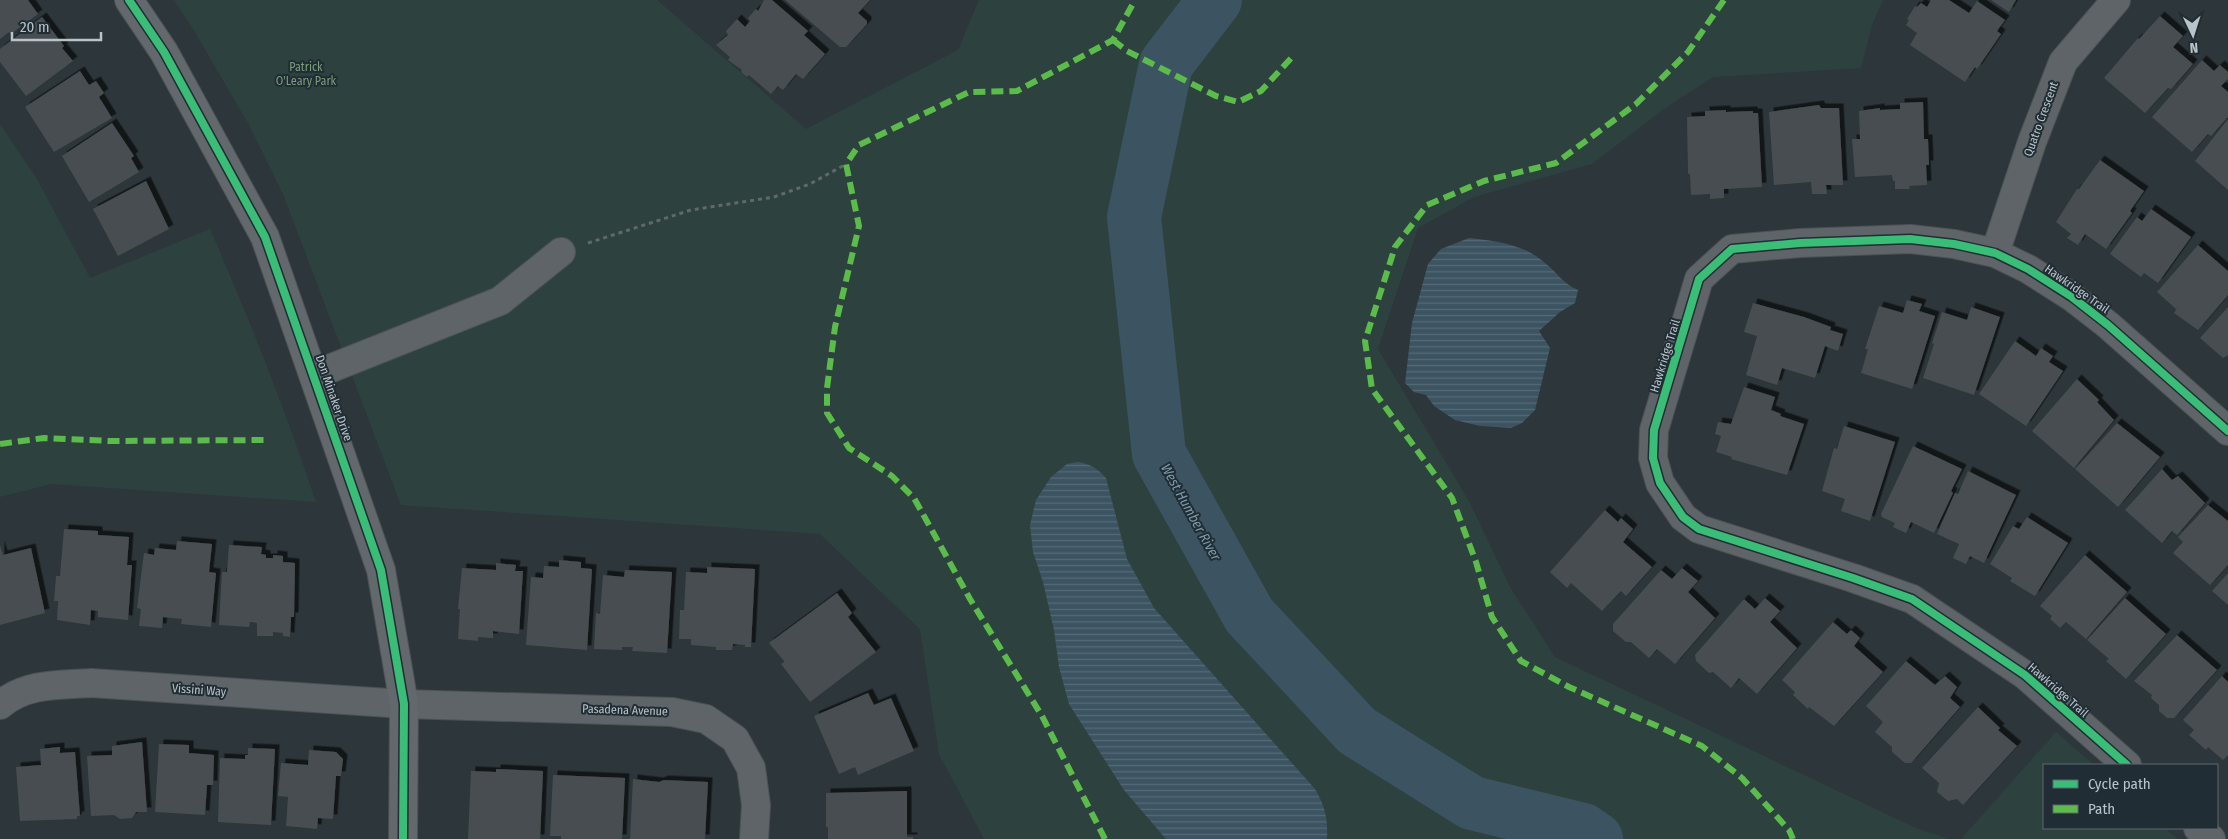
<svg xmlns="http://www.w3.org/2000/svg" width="2228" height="839" font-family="'Fira Sans Condensed',sans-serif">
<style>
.green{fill:#2d423f}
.water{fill:url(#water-rules)}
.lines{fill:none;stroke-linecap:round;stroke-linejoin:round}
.river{stroke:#3c5461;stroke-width:54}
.building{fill:#464e51;filter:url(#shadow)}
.street-casing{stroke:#4b5155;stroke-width:30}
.secondary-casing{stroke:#4b5155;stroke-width:30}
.path{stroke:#61686c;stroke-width:3;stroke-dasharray:4 4;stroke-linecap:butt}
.street{stroke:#5e6468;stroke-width:28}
.secondary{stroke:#62686c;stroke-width:28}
.quiet{stroke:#5cbc4b;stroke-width:6;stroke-dasharray:12 6;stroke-linecap:butt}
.cycleway-casing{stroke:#212d34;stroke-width:11}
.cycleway{stroke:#3abd76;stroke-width:8}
.labels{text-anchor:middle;stroke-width:4;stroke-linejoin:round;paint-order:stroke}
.park-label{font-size:12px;fill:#799d79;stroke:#212d34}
.street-label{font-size:12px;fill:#b9c3ca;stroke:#212d34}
.water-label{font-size:14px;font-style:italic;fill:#7c9aaa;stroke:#212d34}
</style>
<defs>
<pattern id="water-rules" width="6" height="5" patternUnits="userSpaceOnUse" patternTransform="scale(1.25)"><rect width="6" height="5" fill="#3c5461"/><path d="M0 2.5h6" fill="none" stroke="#566b76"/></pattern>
<filter id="shadow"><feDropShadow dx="4.5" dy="-4.5" stdDeviation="0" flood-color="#0009"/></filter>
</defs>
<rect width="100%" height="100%" fill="#2d363a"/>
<g class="green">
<polygon points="174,0 657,0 806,129 958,50 979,0 1883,0 1872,25 1861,68 1713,77 1664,109 1592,164 1474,197 1418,228 1378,349 1469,501 1510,587 1555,657 1918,829 1950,839 984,839 939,754 920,629 820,534 401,505 283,194 249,125 196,34"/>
<path d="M0,124l37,55 53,99 120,-49c39,89 75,180 106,273l-265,-18 -51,13z"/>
<polygon points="2056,732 2094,765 2044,765 2044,828 2165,828 2178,839 1961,839"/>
</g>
<g class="water">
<path d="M1469,238c27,3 55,6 76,25 13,10 17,20 33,27l-3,13 -15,9 -21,19 11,17 -15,62 -13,13 -11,5 -31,-2 -25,-6 -21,-14 -8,-11 -12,-3 -9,-9 7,-60 16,-59 13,-15z"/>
<path d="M1078,462c12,2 19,6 28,16l21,81 27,49 161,181c10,17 13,30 12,50h-161l-42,-49 -55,-86 -10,-37 -5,-37 -11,-48 -10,-30 -3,-27 6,-25 15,-23 16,-13z"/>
</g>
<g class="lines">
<polyline class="river" points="1215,0 1166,64 1134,217 1159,454 1249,615 1357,731 1472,803 1583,830 1596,839"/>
</g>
<g class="building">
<polygon points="0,0 28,0 38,14 11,34 9,32 0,39"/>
<polygon points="764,0 772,0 808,31 804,35 825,54 803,79 796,74 783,90 778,86 771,94 749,75 747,77 741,72 742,70 728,60 730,57 716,45 728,35 726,31 737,19 745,27 750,21 748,18 756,9 758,11"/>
<polygon points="785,0 870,0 858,13 867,21 867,24 846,47 840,47"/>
<polygon points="1931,0 1949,0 1969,13 1977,1 2005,20 1997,31 2001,34 1977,69 1975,67 1965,82 1910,45 1917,33 1906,25 1909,20 1907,19 1915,6 1917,7 1921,3 1927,7"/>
<polygon points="1991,0 2016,0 2009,12"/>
<polygon points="2160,16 2183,36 2173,47 2193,64 2171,89 2168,88 2145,113 2104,78 2138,38 2139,39"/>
<polygon points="42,17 64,46 62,48 73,61 26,96 0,62 0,49"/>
<polygon points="2202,60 2214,71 2220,65 2228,72 2228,79 2221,86 2228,92 2228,117 2211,136 2208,134 2192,152 2152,117"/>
<polygon points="80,71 89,85 96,81 104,93 99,97 112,118 54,152 25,107"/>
<polygon points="1923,102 1924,139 1928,139 1929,165 1926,165 1927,185 1909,186 1910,189 1895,189 1895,181 1893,181 1892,175 1855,177 1852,139 1860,139 1859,111 1880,108 1880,110 1900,109 1900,103"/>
<polygon points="1819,105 1821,108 1839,108 1843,185 1826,185 1827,194 1812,194 1811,182 1774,185 1769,112"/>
<polygon points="1726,110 1726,112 1753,111 1753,113 1758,113 1762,187 1724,189 1724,198 1710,199 1710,194 1691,195 1690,174 1688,174 1687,117 1705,116 1705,111"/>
<polygon points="2228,119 2228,190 2195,161"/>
<polygon points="112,123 134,156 131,158 139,172 89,202 62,156"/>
<polygon points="2100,160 2144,191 2130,211 2132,213 2106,249 2085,234 2078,245 2067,238 2071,234 2056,222 2077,189 2079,189"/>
<polygon points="146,181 169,229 118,256 93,209"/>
<polygon points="2151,209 2191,237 2158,283 2144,273 2141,277 2110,254 2137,217 2142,221"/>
<polygon points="2198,245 2228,271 2228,295 2198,330 2174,313 2178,306 2176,309 2157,292"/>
<polygon points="1907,300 1922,304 1919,311 1935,316 1912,389 1861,373 1868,349 1865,349 1879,306 1903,313"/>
<polygon points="1753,303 1804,317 1831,327 1830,330 1843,334 1838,351 1825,346 1815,378 1782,368 1777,385 1746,375 1757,336 1744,332"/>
<polygon points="1971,307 2000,317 1974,395 1923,378 1934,344 1932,343 1942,312 1967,320"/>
<polygon points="2228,307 2228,355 2223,358 2200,338"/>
<polygon points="2015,341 2036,356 2041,348 2053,356 2049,362 2063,371 2026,426 1979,394"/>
<polygon points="2077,379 2099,400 2097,402 2114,420 2074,468 2032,431"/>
<polygon points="1744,387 1775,397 1771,410 1781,414 1780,416 1804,424 1787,475 1731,459 1732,457 1716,452 1721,436 1715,434 1718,422 1731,424"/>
<polygon points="2117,423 2160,457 2118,507 2075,469"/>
<polygon points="1844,426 1895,442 1870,521 1841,511 1845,499 1822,491 1834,448 1837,449"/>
<polygon points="1913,446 1962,469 1951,491 1953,493 1934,533 1911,522 1906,533 1893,527 1895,523 1882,517 1881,514"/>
<polygon points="2162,469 2172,480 2178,476 2205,503 2177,535 2172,531 2162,543 2125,510"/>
<polygon points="1968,471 2016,495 1984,563 1970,556 1966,564 1953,558 1959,544 1937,534 1955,493 1958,494"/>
<polygon points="2208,505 2228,521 2228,565 2210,585 2173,553 2183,542 2178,537"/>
<polygon points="1605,510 1618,522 1621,518 1633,529 1623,542 1652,567 1626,596 1621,591 1602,611 1571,583 1567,588 1550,572"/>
<polygon points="2027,517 2068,543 2035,596 2010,581 2012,578 1990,564 2013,526 2019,529"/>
<polygon points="64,529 98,531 98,535 129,537 127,565 132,565 128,620 98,617 98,611 91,610 90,625 57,620 58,601 54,601 56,576 60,576"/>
<polygon points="177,541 212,544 209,572 216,573 211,627 181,624 182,619 163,617 162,628 139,626 141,609 137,608 144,553 154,555 155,548 176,550"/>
<polygon points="0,545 3,555 31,548 45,613 0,625"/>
<polygon points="229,545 262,547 261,554 266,555 266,558 273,558 273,555 283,556 283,562 295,563 294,617 291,617 290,637 283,636 283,633 273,632 273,636 257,636 257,623 250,622 249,627 219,625 222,572 227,572"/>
<polygon points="2085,555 2127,592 2086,639 2066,622 2060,628 2050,619 2052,616 2040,606"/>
<polygon points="559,560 581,562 581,568 592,569 587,650 526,645 531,577 543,578 544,566 559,567"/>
<polygon points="496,563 516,565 515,571 523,571 519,634 493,631 493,638 478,637 478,641 458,639 460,609 458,609 462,568 496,570"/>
<polygon points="707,567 755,569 751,647 745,647 745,645 733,644 732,650 716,650 716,647 691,645 691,639 679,639 680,610 684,610 686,572 707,573"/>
<polygon points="1682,568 1698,581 1688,592 1715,618 1675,664 1657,649 1649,658 1631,642 1626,642 1613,631 1613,624 1661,570 1672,579"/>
<polygon points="625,570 672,572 667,653 632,651 633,647 622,647 622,650 594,649 596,613 600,614 603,575 624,577"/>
<polygon points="2228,573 2228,605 2212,591"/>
<polygon points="837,593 852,613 848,617 876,652 810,702 781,664 784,662 784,661 769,643"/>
<polygon points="1765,598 1780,611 1770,622 1797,648 1757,694 1739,678 1731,688 1713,672 1709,673 1696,661 1695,655 1744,599 1755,609"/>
<polygon points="2125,598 2166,634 2126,679 2106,661 2109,659 2087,640"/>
<polygon points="1833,622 1847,634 1851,630 1860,638 1854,646 1883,672 1834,726 1809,707 1808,709 1793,695 1795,692 1782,680"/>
<polygon points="2177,635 2217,670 2174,718 2167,718 2159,711 2159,705 2151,698 2152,695 2134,681"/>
<polygon points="1906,661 1935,685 1945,676 1957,687 1950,698 1960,707 1911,763 1905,763 1892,752 1892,747 1875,732 1883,722 1866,706"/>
<polygon points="2222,676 2228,682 2228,755 2223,760 2208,747 2206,750 2189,735 2194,730 2183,720"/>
<polygon points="868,693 874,705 891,698 914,751 858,775 855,767 839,774 814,716"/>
<polygon points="1978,707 2000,728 1998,730 2017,746 1963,805 1957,799 1948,801 1937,792 1939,783 1922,768"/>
<polygon points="142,742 147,812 136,812 132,818 120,819 114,815 91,816 87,756 112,755 112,746"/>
<polygon points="159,744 189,745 189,753 214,755 213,785 207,785 205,815 155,812"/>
<polygon points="60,747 60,753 75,752 80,816 77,816 77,819 20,821 16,767 41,765 40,749"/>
<polygon points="248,748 275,749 271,825 218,822 220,758 245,759 245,755 248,755"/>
<polygon points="309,750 336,752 343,759 341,776 336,776 333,819 318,818 317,829 286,826 288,797 278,796 281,763 308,765"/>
<polygon points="496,769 543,771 540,839 468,839 471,771 496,772"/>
<polygon points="553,775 625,778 622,839 561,839 561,836 550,836"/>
<polygon points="633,779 659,782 664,780 708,782 705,839 630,839"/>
<polygon points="907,791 907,837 913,837 913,839 828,839 828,827 826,827 826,793"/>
</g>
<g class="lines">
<defs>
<g id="street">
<polyline points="1995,253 2032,142 2063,62 2116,0"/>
<polyline points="314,375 500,301 561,252"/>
<path d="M0,705c26,-22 58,-20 91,-22l313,21 268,8 34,7 29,20 16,29 5,37 -2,34"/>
<polyline points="2127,765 2025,675 1912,599 1853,578 1699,529 1683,517 1660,483 1653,458 1654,430 1699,279 1732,249 1800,243 1910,239 1954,244 1995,253 2028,269 2072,297 2108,325 2228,431"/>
<polyline points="2198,828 2211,839"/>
</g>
<polyline id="secondary" points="129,0 164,52 265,237 381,570 404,704 403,839"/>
</defs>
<use href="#street" class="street-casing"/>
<use href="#secondary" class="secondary-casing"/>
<polyline class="path" points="588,243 691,210 774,197 810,184 846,164"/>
<use href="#street" class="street"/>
<use href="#secondary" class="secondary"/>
<g class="quiet">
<polyline points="1724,0 1688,52 1636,104 1556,163 1484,181 1427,205 1395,247 1365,341 1372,389 1452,498 1476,562 1492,617 1521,661 1569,687 1702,746 1742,778 1789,830 1793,839"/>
<polyline points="1113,40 1127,51 1216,96 1238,102 1261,91 1294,55"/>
<polyline points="0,444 44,438 110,441 268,440"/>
<polyline points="1105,839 1042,716 970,599 914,498 892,476 849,448 827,413 827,388 835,327 859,226 846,164 859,145 969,92 1017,91 1113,40 1135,0"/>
</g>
<defs>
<g id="cycleway">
<polyline points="129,0 164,52 265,237 381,570 404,704 403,839"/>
<polyline points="2127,765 2025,675 1912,599 1853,578 1699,529 1683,517 1660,483 1653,458 1654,430 1699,279 1732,249 1800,243 1910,239 1954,244 1995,253 2028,269 2072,297 2108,325 2228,431"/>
</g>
</defs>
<use href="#cycleway" class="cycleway-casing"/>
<use href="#cycleway" class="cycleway"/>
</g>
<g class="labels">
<g class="park-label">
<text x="306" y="71">Patrick<tspan x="306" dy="14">O'Leary Park</tspan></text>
</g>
<g class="street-label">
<text transform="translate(2041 119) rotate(-70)" y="4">Quatro Crescent</text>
<text transform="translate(2077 289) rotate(35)" y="4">Hawkridge Trail</text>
<text transform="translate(1665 356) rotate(-73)" y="4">Hawkridge Trail</text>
<text transform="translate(334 398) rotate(71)" y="4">Don Minaker Drive</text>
<text transform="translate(199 690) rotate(4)" y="4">Vissini Way</text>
<text transform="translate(2058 690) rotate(41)" y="4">Hawkridge Trail</text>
<text transform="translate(625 710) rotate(2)" y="4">Pasadena Avenue</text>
</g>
<g class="water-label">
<text transform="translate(1191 512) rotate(61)" y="5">West Humber River</text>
</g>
</g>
<rect x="2043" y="764" width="175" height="65" fill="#212d34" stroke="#5e6970"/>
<rect x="2053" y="780" width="25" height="8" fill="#3abd76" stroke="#5e6970"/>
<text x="2088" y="789" font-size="15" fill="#b9c3ca">Cycle path</text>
<rect x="2053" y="805" width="25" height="8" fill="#5cbc4b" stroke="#5e6970"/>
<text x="2088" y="814" font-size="15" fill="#b9c3ca">Path</text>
<g transform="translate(2193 35) rotate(176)" stroke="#212d34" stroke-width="4" paint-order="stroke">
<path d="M0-4L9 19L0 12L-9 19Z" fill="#b9c3ca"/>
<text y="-8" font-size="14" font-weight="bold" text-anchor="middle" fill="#b9c3ca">N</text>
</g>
<path d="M12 32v8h89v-8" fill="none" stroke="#b9c3ca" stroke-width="2.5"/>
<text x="20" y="32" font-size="15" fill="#b9c3ca" stroke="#212d34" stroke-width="4" paint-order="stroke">20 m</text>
</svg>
